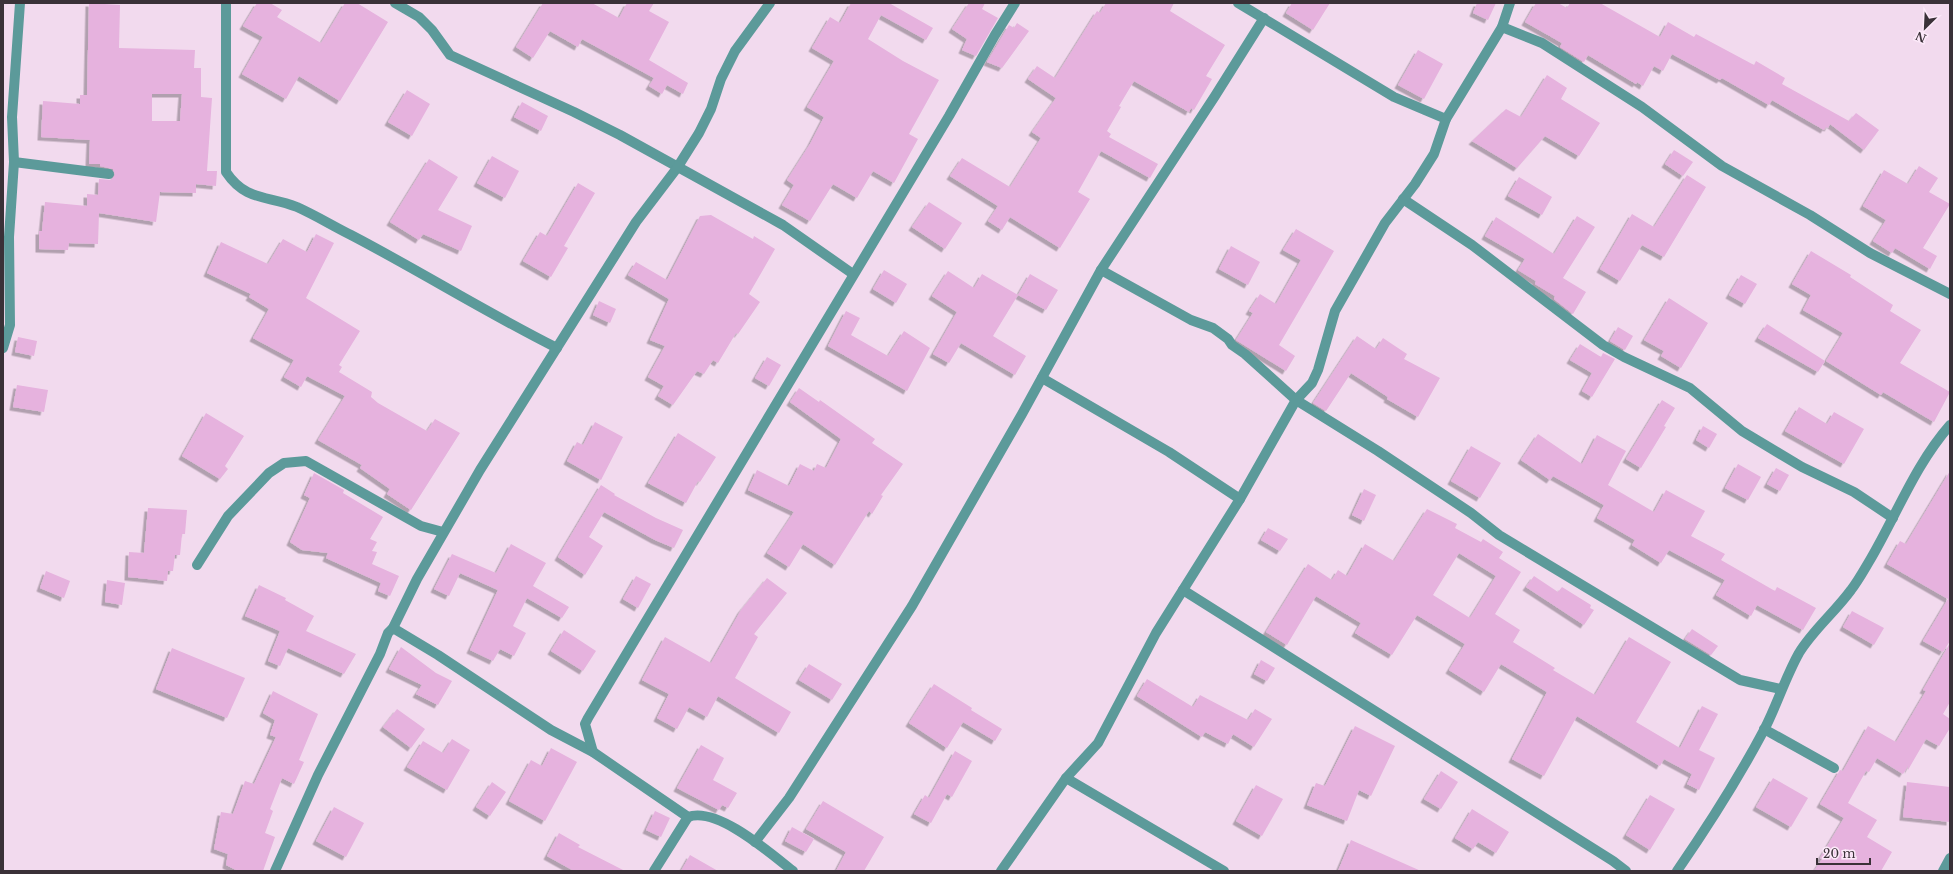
<svg xmlns="http://www.w3.org/2000/svg" width="1953" height="874" font-family="'Libre Baskerville',serif">
<style>
.building{fill:#e6b2de;fill-rule:evenodd;filter:url(#shadow)}
.lines{fill:none;stroke-linecap:round;stroke-linejoin:round}
.minor{stroke:#5c9a9a;stroke-width:10}
</style>
<defs>
<filter id="shadow"><feDropShadow dx="-3.5" dy="3.5" stdDeviation="0" flood-color="#0004"/></filter>
</defs>
<rect width="100%" height="100%" fill="#f2daee"/>
<g class="building">
<path d="M89,3l31,2 -1,43 76,2 -1,18h7v29l11,1 -5,73h10l-1,15 -20,-2v9l-36,-1 -4,30 -57,-9 -1,31 -29,-1 -1,7 -29,-1v-18h3l3,-29 42,4v-12l11,1 1,-16 12,1 4,-5 -2,-6 -13,-3v-2h-11l1,-24 -49,-3 2,-36 37,3v-9h7zM152,94h30l-2,27h-28z"/>
<polygon points="257,3 270,3 282,10 277,17 321,43 345,3 357,3 388,22 340,101 299,76 286,99 242,74 263,37 243,26"/>
<polygon points="543,3 592,3 619,18 627,3 654,3 649,11 669,22 649,60 688,83 683,94 667,85 662,94 649,86 654,78 582,39 578,47 550,31 533,58 516,47"/>
<polygon points="851,3 889,3 933,28 926,40 881,15 868,39 903,61 939,80 909,134 918,139 894,183 873,171 857,198 833,184 810,221 782,205 794,185 787,180 810,144 824,117 807,107 834,61 812,48 830,17 840,23"/>
<polygon points="969,3 985,3 982,9 998,18 976,56 962,50 967,39 952,29"/>
<polygon points="1106,3 1174,3 1170,11 1225,45 1206,76 1212,79 1194,110 1191,108 1189,112 1134,81 1119,106 1121,107 1107,131 1111,134 1109,137 1158,164 1150,178 1101,151 1078,192 1090,199 1060,248 1010,217 1002,230 988,221 998,206 950,176 962,158 1010,187 1041,138 1032,132 1056,98 1028,79 1037,66 1055,78 1097,11 1100,13"/>
<polygon points="1292,3 1330,3 1313,30 1286,13"/>
<polygon points="1477,3 1496,3 1488,20 1473,13"/>
<polygon points="1536,3 1558,3 1567,8 1570,3 1600,3 1660,37 1668,22 1694,37 1696,34 1754,65 1756,61 1785,78 1782,84 1849,121 1856,113 1879,130 1864,150 1830,124 1828,128 1826,127 1824,130 1772,100 1769,105 1722,78 1720,80 1672,54 1663,71 1654,66 1643,86 1637,82 1636,84 1588,55 1584,62 1560,47 1562,43 1525,22"/>
<polygon points="1017,23 1029,31 1002,68 987,62 1009,25 1014,28"/>
<polygon points="1418,50 1443,64 1424,99 1398,85"/>
<polygon points="1547,75 1567,88 1561,99 1600,123 1579,156 1545,136 1517,168 1472,141 1506,109 1521,117"/>
<polygon points="407,90 430,104 412,136 388,122"/>
<polygon points="522,102 548,116 541,131 514,117"/>
<polygon points="1674,150 1693,162 1683,176 1665,164"/>
<polygon points="492,156 519,171 505,198 477,183"/>
<polygon points="429,159 458,177 438,210 472,226 461,251 423,234 419,240 390,222"/>
<polygon points="1919,166 1938,178 1929,192 1950,204 1923,248 1937,256 1930,269 1895,248 1892,253 1873,241 1886,220 1863,206 1884,170 1908,184"/>
<polygon points="1687,175 1706,187 1664,257 1642,245 1620,281 1600,269 1632,214 1654,227"/>
<polygon points="1519,177 1552,197 1542,215 1508,196"/>
<polygon points="578,183 595,193 564,246 568,248 551,277 523,261 540,232 547,236"/>
<polygon points="929,202 962,223 945,249 912,227"/>
<polygon points="711,215 753,239 754,236 775,249 749,294 760,302 738,334 736,333 718,363 713,360 704,374 697,371 673,405 658,396 664,386 648,377 665,346 650,340 669,299 628,275 636,262 667,280 700,216"/>
<polygon points="1577,216 1595,227 1563,278 1586,292 1573,314 1554,299 1555,296 1535,284 1536,281 1518,270 1525,259 1485,236 1496,217 1554,254"/>
<polygon points="1296,229 1334,251 1279,345 1295,356 1286,371 1236,340 1253,313 1249,311 1260,294 1276,304 1301,260 1283,250"/>
<polygon points="316,234 334,243 306,298 360,331 339,365 342,367 339,372 372,392 371,397 378,403 427,431 435,419 460,433 411,510 387,494 390,489 360,468 362,465 318,440 345,396 307,376 301,387 284,377 294,360 253,338 269,309 249,297 251,294 207,273 221,242 268,264 283,239 307,252"/>
<polygon points="1231,246 1260,262 1248,285 1219,269"/>
<polygon points="1811,251 1851,275 1850,277 1893,305 1890,311 1921,330 1900,363 1950,392 1934,422 1883,392 1881,395 1826,361 1843,333 1803,310 1811,295 1792,284"/>
<polygon points="884,270 907,284 896,303 873,289"/>
<polygon points="948,271 974,288 982,274 1018,295 993,336 1026,356 1015,375 961,343 949,363 933,354 957,312 932,296"/>
<polygon points="1030,274 1058,290 1046,310 1018,295"/>
<polygon points="1741,275 1757,284 1745,304 1729,295"/>
<polygon points="1669,298 1708,323 1681,368 1661,356 1664,351 1644,340"/>
<polygon points="599,301 616,309 610,323 593,315"/>
<polygon points="846,311 860,318 851,335 888,356 904,331 930,348 907,391 828,346"/>
<polygon points="1767,324 1825,361 1818,372 1758,338"/>
<polygon points="1618,327 1633,336 1625,350 1610,341"/>
<polygon points="1357,336 1376,349 1383,338 1407,354 1404,359 1440,378 1418,417 1387,399 1388,397 1351,373 1326,411 1313,403"/>
<polygon points="18,337 37,341 34,356 15,352"/>
<polygon points="1580,344 1601,357 1603,353 1615,359 1592,397 1582,391 1592,373 1570,360"/>
<polygon points="767,357 781,365 769,386 755,378"/>
<polygon points="17,385 48,390 44,412 13,407"/>
<polygon points="799,388 819,402 820,400 875,439 872,443 903,464 881,495 883,496 872,514 869,511 835,565 803,544 789,567 767,553 794,512 748,490 757,470 789,486 800,464 814,471 817,464 826,468 841,439 790,402"/>
<polygon points="1662,400 1675,408 1664,426 1666,427 1641,468 1626,459"/>
<polygon points="1799,407 1827,424 1834,412 1864,429 1844,464 1785,431"/>
<polygon points="206,413 244,436 225,466 228,469 220,479 182,456"/>
<polygon points="595,422 623,437 601,480 567,461 577,442 583,445"/>
<polygon points="1703,426 1717,434 1709,448 1696,440"/>
<polygon points="678,433 716,457 700,482 698,481 686,503 648,483"/>
<polygon points="1538,434 1582,464 1597,435 1626,451 1608,485 1654,512 1666,490 1705,511 1691,536 1725,554 1721,560 1775,591 1777,587 1816,608 1803,630 1757,605 1751,616 1716,595 1725,580 1669,550 1661,563 1632,545 1635,540 1597,518 1604,505 1553,476 1550,480 1521,460"/>
<polygon points="1471,446 1501,463 1480,498 1451,481"/>
<polygon points="1738,464 1761,477 1748,500 1725,488"/>
<polygon points="1776,468 1789,475 1780,491 1767,484"/>
<polygon points="1950,471 1950,641 1943,652 1923,641 1948,599 1887,564 1900,541 1906,544"/>
<polygon points="314,473 344,490 343,493 383,517 370,539 377,542 372,551 377,552 372,564 399,576 390,596 378,591 381,583 326,558 328,553 302,550 290,542 310,498 304,495"/>
<polygon points="601,485 615,494 614,495 656,518 683,530 674,548 655,540 604,512 589,537 603,546 585,575 558,557"/>
<polygon points="1364,489 1376,495 1364,521 1352,515"/>
<polygon points="148,508 187,510 185,534 182,534 180,555 175,555 173,571 168,571 167,581 128,577 129,552 144,553"/>
<path d="M1427,509l30,15 -2,4 26,14 2,-3 20,13 -4,6 22,14 -26,42 25,16 -7,12 42,26 -2,2 42,25 34,-58 42,25 -35,60 44,26 22,-42 16,8 -19,36 16,8 -16,32 -12,-6 5,-10 -28,-15 -4,7 -83,-50 -33,60 -32,-17 35,-67 -46,-28 -17,28 -35,-22 16,-26 -48,-29 -25,40 -37,-22 6,-10 -45,-27 -29,49 -21,-13 42,-68 24,16 6,-10 9,6 18,-32 29,17zM1459,553l37,23 -26,42 -37,-23z"/>
<polygon points="1268,528 1288,539 1280,551 1261,540"/>
<polygon points="511,544 546,563 533,586 569,607 562,618 527,598 513,626 526,633 514,656 500,649 493,661 470,650 498,590 460,573 449,596 434,589 452,554 496,573"/>
<polygon points="46,571 70,581 64,598 40,588"/>
<polygon points="636,576 651,584 638,608 623,599"/>
<polygon points="1534,576 1558,592 1562,587 1591,605 1590,608 1594,610 1584,625 1526,587"/>
<polygon points="767,578 787,593 754,634 758,637 735,678 791,712 779,733 718,696 707,717 689,707 677,729 657,718 669,694 642,680 665,637 711,663 741,610"/>
<polygon points="107,580 125,583 122,605 105,602"/>
<polygon points="259,585 286,598 285,600 314,616 306,631 356,654 344,674 288,648 280,666 268,661 280,631 245,616"/>
<polygon points="1852,611 1884,628 1874,645 1843,627"/>
<polygon points="1692,629 1718,646 1711,655 1685,639"/>
<polygon points="564,630 596,651 583,671 551,651"/>
<polygon points="1950,643 1950,702 1943,714 1950,719 1950,728 1939,746 1926,739 1908,770 1908,766 1903,774 1877,758 1869,772 1866,771 1848,803 1877,820 1867,837 1892,852 1881,871 1814,871 1822,859 1820,858 1844,818 1820,804 1840,770 1843,771 1868,726 1896,742 1926,691 1923,690"/>
<polygon points="401,647 436,673 452,681 438,705 416,694 422,685 389,669"/>
<polygon points="172,648 245,678 227,718 156,689"/>
<polygon points="1261,660 1275,668 1267,681 1254,674"/>
<polygon points="809,664 842,684 832,700 799,680"/>
<polygon points="1147,679 1193,707 1200,695 1248,720 1255,709 1272,719 1254,747 1233,734 1228,744 1205,732 1202,737 1137,696"/>
<polygon points="934,684 972,708 971,710 1002,729 995,741 963,722 947,748 909,723"/>
<polygon points="273,691 318,714 299,760 304,762 294,784 282,778 270,809 273,811 265,833 275,837 263,871 238,871 226,865 228,854 214,849 221,812 233,814 245,781 254,784 276,737 270,735 275,720 263,713"/>
<polygon points="397,709 425,729 411,748 383,727"/>
<polygon points="1355,726 1395,746 1371,796 1359,790 1347,821 1307,805 1316,783 1325,786"/>
<polygon points="452,739 470,750 447,790 407,767 423,741 443,753"/>
<polygon points="701,745 724,758 713,780 737,793 728,808 722,805 719,810 677,788"/>
<polygon points="551,748 577,762 545,821 509,801 531,760 542,766"/>
<polygon points="955,751 972,761 952,797 947,794 931,823 914,814 925,795 929,798"/>
<polygon points="1441,771 1458,782 1441,809 1424,799"/>
<polygon points="1773,778 1808,798 1791,827 1756,807"/>
<polygon points="492,782 506,792 490,816 476,807"/>
<polygon points="1907,782 1950,787 1950,822 1903,817"/>
<polygon points="1256,785 1283,799 1262,836 1236,821"/>
<polygon points="1650,795 1675,809 1650,850 1626,835"/>
<polygon points="823,801 884,837 864,871 836,871 846,852 806,829"/>
<polygon points="334,807 364,823 346,857 316,841"/>
<polygon points="1472,809 1509,832 1496,853 1478,842 1473,849 1455,838"/>
<polygon points="655,811 670,818 661,837 646,830"/>
<polygon points="792,827 814,839 806,852 785,841"/>
<polygon points="559,833 580,845 578,847 625,871 574,871 547,856"/>
<polygon points="1351,840 1421,871 1338,871"/>
<polygon points="690,855 718,871 681,871"/>
</g>
<g class="lines">
<g class="minor">
<path d="M226,3v169c20,30 42,23 71,35 18,8 36,19 54,28 69,36 136,78 206,113"/>
<polyline points="395,3 419,17 432,30 450,55 574,112 620,135 783,225 853,274"/>
<polyline points="1238,3 1394,97 1446,119"/>
<polyline points="1502,27 1542,43 1642,107 1722,166 1810,215 1870,253 1950,294"/>
<polyline points="14,162 109,174"/>
<polyline points="1403,199 1472,245 1603,345 1624,357 1690,388 1742,431 1802,467 1854,492 1893,518"/>
<polyline points="1101,270 1191,320 1213,328 1228,339 1232,345 1245,354 1296,400 1378,451 1471,513 1499,535 1740,680 1781,689"/>
<polyline points="3,348 10,325 9,237 14,162 12,117 20,3"/>
<polyline points="1042,378 1169,452 1240,499"/>
<polyline points="197,565 228,516 269,473 284,463 306,461 421,526 443,532"/>
<polyline points="1183,590 1613,861 1626,871"/>
<path d="M393,628l45,27 113,75 42,22 95,65c29,-11 82,36 105,54"/>
<polyline points="1764,729 1834,768"/>
<polyline points="593,752 585,724 588,718 949,116 995,35 1015,3"/>
<polyline points="1066,778 1224,871"/>
<polyline points="755,842 789,798 912,606 1022,414 1101,270 1215,96 1264,18"/>
<polyline points="275,871 318,775 380,654 388,633 393,628 417,579 480,470 636,222 677,168 699,133 711,109 721,79 735,51 770,3"/>
<polyline points="654,871 688,817"/>
<polyline points="1001,871 1066,778 1098,743 1156,633 1240,499 1296,400 1312,383 1318,370 1335,311 1385,223 1415,184 1434,154 1446,119 1502,27 1510,3"/>
<path d="M1677,871c31,-45 61,-92 87,-141 13,-25 21,-52 35,-77 14,-23 36,-41 52,-63 7,-9 13,-20 19,-30 27,-46 45,-95 80,-135"/>
<polyline points="1943,871 1950,858"/>
</g>
</g>
<rect width="1953" height="874" fill="none" stroke="#3a3138" stroke-width="8"/>
<g transform="translate(1925 28) rotate(204)" stroke="#fce9f9" stroke-width="3" paint-order="stroke">
<path d="M0-3L7 15L0 10L-7 15Z" fill="#3a3138"/>
<text y="-6" font-size="11" font-weight="bold" text-anchor="middle" fill="#3a3138">N</text>
</g>
<path d="M1817 858v6h53v-6" fill="none" stroke="#3a3138" stroke-width="2"/>
<text x="1823" y="858" font-size="12" fill="#3a3138" stroke="#fce9f9" stroke-width="3" paint-order="stroke">20 m</text>
</svg>
